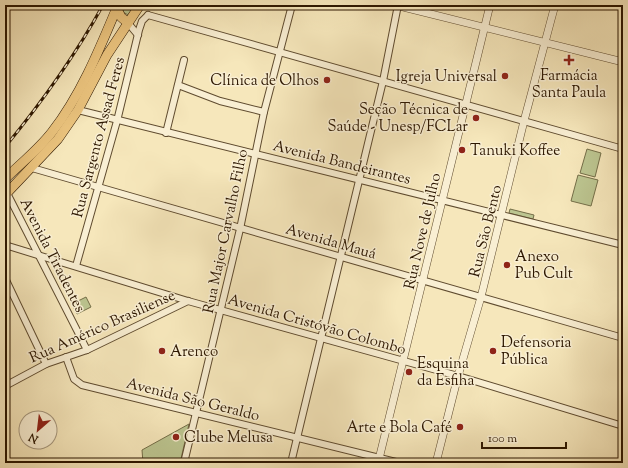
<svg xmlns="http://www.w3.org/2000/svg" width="628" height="468" font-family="'Sorts Mill Goudy',serif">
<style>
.green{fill:#bcc590;stroke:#746e48}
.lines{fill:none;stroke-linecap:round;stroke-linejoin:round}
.minor-casing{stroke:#5f4b2f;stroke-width:8}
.tertiary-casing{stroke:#5f4b2f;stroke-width:8}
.primary-casing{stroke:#2d1700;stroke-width:10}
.minor{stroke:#f9efd3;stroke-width:6}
.tertiary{stroke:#f9efd3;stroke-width:7}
.primary{stroke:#ebc47e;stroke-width:9}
.rail-casing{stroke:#2d1700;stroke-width:3}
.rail{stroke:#f9efd3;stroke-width:1.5;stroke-dasharray:4.5;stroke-linecap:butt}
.poi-dot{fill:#8f2418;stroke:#f9efd3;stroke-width:1.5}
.labels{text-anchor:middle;stroke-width:3;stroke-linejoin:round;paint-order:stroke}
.poi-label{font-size:15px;fill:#2d1700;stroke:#f9efd3;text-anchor:start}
.street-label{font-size:15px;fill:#2d1700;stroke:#f9efd3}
</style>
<rect width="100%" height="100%" fill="#f6e7bb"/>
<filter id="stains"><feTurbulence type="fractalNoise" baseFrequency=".005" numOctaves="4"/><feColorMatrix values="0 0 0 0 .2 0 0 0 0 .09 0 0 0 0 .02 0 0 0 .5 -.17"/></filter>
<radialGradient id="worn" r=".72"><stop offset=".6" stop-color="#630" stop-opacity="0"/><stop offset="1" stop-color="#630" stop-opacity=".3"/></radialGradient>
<g class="green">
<polygon points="123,5 135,5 128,15 123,12"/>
<polygon points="587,149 601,153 595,177 580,173"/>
<polygon points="578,175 598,180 591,206 571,201"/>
<polygon points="510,209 534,215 533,219 509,213"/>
<polygon points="86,297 91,307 77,314 72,304"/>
<polygon points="189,424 180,463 143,463 142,450"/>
</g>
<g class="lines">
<defs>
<g id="minor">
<polyline points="148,15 623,149"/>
<polyline points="128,23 138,35"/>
<polyline points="178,85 220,101 264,112"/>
<polyline points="78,110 623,245"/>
<polyline points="166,133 184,60"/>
<polyline points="32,168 623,338"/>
<polyline points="7,193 87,350"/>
<polyline points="5,245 188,301 458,376 623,426"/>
<polyline points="76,266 117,121 139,30 142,21 148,15"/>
<polyline points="5,278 46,364"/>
<polyline points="66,357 74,379 82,385 400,463"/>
<polyline points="5,386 46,364 87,350 188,301"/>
<polyline points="5,461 11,463"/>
<polyline points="184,463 240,229 264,112 292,5"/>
<polyline points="291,463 383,81 398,5"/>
</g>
<g id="tertiary">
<polyline points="395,5 623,62"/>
<polyline points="378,463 490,5"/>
<polyline points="436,463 458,376 481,297 524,121 555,5"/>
</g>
<g id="primary">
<polyline points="117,9 121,17 128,23"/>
<path d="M5,179c15,-15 34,-30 47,-47 29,-37 48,-84 66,-127"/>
<polyline points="5,195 58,139 78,110 107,55 140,5"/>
</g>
</defs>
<use href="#minor" class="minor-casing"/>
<use href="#tertiary" class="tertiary-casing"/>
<use href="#primary" class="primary-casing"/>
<use href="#minor" class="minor"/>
<use href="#tertiary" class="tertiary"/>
<use href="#primary" class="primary"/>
<defs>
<path id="rail" d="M5,147c37,-45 70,-91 98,-142"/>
</defs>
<use href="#rail" class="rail-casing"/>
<use href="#rail" class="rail"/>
</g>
<g class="poi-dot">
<path d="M567 54h4v4h4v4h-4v4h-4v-4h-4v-4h4z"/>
<circle cx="505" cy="76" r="4"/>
<circle cx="327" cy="80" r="4"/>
<circle cx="476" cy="118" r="4"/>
<circle cx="462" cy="150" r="4"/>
<circle cx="507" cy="265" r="4"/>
<circle cx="162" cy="351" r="4"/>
<circle cx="493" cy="351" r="4"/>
<circle cx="409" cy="372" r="4"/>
<circle cx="460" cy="427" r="4"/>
<circle cx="176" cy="437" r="4"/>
</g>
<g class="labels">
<g class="poi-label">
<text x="569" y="80" text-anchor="middle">Farmácia<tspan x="569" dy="17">Santa Paula</tspan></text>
<text x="497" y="81" text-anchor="end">Igreja Universal</text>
<text x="319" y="85" text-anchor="end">Clínica de Olhos</text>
<text x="468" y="114" text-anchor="end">Seção Técnica de<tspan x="468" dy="17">Saúde - Unesp/FCLar</tspan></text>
<text x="470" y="155">Tanuki Koffee</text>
<text x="515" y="261">Anexo<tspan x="515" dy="17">Pub Cult</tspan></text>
<text x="501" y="347">Defensoria<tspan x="501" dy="17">Pública</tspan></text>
<text x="170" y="356">Arenco</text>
<text x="417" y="368">Esquina<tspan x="417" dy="17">da Esfiha</tspan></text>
<text x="452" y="432" text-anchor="end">Arte e Bola Café</text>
<text x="184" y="442">Clube Melusa</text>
</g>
<g class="street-label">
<text transform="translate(98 137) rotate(-75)" y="5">Rua Sargento Assad Feres</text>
<text transform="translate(342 162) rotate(14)" y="5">Avenida Bandeirantes</text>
<text transform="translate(225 231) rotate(-78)" y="5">Rua Major Carvalho Filho</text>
<text transform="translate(422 231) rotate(-77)" y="5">Rua Nove de Julho</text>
<text transform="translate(485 231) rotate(-76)" y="5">Rua São Bento</text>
<text transform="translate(331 241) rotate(16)" y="5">Avenida Mauá</text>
<text transform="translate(53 255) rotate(63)" y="5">Avenida Tiradentes</text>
<text transform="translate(317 324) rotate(16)" y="5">Avenida Cristóvão Colombo</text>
<text transform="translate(102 326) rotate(-24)" y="5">Rua Américo Brasiliense</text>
<text transform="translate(193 399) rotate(14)" y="5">Avenida São Geraldo</text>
</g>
</g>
<rect width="628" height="468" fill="none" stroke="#f6e7bb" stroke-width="20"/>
<rect x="6" y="6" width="616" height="456" fill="none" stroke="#2d1700" stroke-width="2"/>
<rect x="10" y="10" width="608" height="448" fill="none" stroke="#2d1700"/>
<g transform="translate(38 430) rotate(208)"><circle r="19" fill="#f9efd3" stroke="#a7997f"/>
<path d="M0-3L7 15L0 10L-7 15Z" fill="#8f2418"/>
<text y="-6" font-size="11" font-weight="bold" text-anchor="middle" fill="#2d1700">N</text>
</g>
<path d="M482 442v6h84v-6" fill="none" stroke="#2d1700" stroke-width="2"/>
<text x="488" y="442" font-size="12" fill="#2d1700" stroke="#f9efd3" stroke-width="3" paint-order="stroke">100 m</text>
<rect width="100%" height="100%" filter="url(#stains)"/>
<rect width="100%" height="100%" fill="url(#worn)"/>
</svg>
